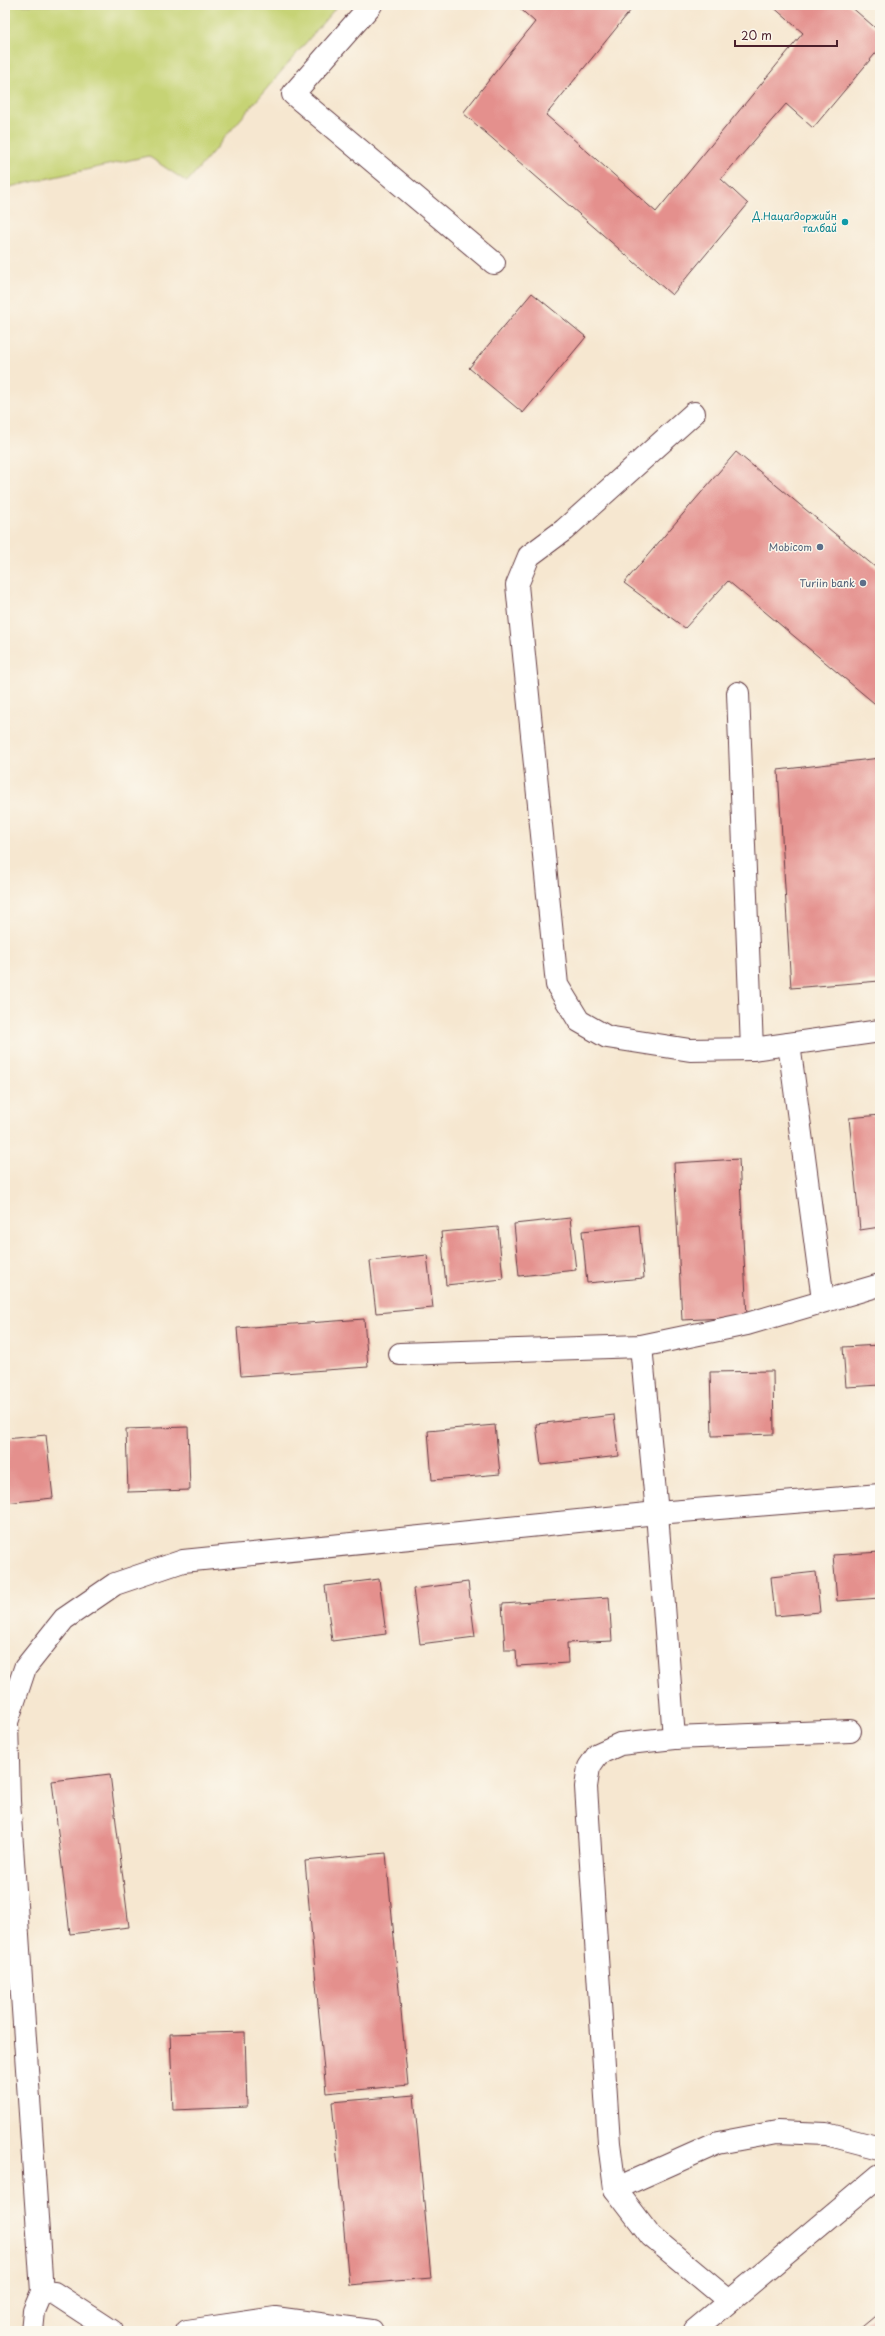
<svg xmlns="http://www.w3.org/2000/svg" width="885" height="2336" font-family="'Playpen Sans',sans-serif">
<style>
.green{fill:#c6d374;stroke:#887950}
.building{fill:#e4908d}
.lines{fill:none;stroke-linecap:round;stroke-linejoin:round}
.minor-casing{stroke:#643d44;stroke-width:24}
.minor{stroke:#fff;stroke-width:22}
.culture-dot{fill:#0f9aa8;stroke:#fbf7ec;stroke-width:1.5}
.service-dot{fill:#5c6f8a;stroke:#fbf7ec;stroke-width:1.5}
.labels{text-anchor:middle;stroke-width:3;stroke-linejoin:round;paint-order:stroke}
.culture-label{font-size:10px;fill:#0d838f;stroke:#fbf7ec;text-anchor:end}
.service-label{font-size:10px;fill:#4e5e75;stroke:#fbf7ec;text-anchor:end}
</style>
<rect width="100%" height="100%" fill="#fbf7ec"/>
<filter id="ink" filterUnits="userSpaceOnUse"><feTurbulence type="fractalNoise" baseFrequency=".025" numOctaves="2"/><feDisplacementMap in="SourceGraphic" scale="8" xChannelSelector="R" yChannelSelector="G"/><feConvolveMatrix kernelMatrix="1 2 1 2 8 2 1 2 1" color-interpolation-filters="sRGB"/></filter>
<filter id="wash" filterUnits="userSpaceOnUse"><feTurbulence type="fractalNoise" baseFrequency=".012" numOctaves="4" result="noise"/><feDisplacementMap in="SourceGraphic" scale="16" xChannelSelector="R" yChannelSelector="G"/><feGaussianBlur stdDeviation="0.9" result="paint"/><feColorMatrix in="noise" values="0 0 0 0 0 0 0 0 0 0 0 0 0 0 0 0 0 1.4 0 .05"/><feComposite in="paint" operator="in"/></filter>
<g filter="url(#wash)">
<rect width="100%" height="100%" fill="#f6e7d0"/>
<polygon class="green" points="5,5 338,5 187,182 148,156 5,188"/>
<g id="blocks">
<g class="building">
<polygon points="516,5 635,5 546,115 656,212 803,33 771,5 849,5 880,32 880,48 813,128 786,104 721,179 748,204 672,295 463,113 535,22"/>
<polygon points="532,293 586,337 523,413 469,368"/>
<polygon points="736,452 880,571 880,708 728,581 685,628 624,583"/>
<polygon points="880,758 880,981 791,988 778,770"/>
<polygon points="880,1115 880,1227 860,1230 849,1118"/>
<polygon points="739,1159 747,1317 682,1320 674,1163"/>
<polygon points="570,1218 576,1270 519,1276 514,1224"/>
<polygon points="639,1225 644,1278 587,1283 582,1231"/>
<polygon points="498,1227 503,1279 446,1285 441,1232"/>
<polygon points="427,1255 433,1308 376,1313 370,1261"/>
<polygon points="364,1319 368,1367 241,1376 237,1328"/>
<polygon points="880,1345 880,1385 846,1387 843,1347"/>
<polygon points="773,1371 774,1434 712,1436 710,1372"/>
<polygon points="614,1415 619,1456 541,1465 536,1424"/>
<polygon points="495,1425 500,1474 432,1480 428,1431"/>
<polygon points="188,1427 190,1490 128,1492 126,1429"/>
<polygon points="46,1435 53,1498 5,1503 5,1439"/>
<polygon points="880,1552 880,1598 837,1601 833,1555"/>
<polygon points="816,1572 820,1612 775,1616 771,1577"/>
<polygon points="379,1579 386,1634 332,1641 325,1586"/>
<polygon points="468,1582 475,1637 420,1644 413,1589"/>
<polygon points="609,1597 612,1641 567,1643 568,1663 517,1666 516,1650 505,1650 502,1604"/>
<polygon points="110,1774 129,1927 70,1934 52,1781"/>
<polygon points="386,1853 408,2085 326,2093 305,1861"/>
<polygon points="245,2032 247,2107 173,2110 170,2034"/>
<polygon points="414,2095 431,2278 349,2285 332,2102"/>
<polygon points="880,2312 880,2331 857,2331"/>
</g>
</g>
</g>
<g filter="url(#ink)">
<use href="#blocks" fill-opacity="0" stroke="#643d44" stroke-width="1"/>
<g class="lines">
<defs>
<g id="minor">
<polyline points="371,5 293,94 494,263"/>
<polyline points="694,413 564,530 529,556 517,585 557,985 579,1021 607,1037 690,1050 752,1049 880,1031"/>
<polyline points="738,693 752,1049"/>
<polyline points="789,1044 823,1300"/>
<polyline points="641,1346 657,1513 674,1738"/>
<polyline points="400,1354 641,1346 747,1324 880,1285"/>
<polyline points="615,2189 718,2143 777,2132 826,2134 880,2148"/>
<polyline points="42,2292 9,1801 7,1722 25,1668 64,1619 115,1584 183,1561 657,1513 880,1495"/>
<polyline points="729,2301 651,2236 615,2189 609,2143 586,1787 589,1767 598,1754 620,1744 674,1738 850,1731"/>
<polyline points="32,2331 34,2311 42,2292 54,2293 112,2331"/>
<polyline points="187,2331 275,2318 372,2331"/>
<polyline points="694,2331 880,2175"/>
</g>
</defs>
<use href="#minor" class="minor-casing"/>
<use href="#minor" class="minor"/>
</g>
</g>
<circle class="culture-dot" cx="845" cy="222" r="4"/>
<g class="service-dot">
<circle cx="820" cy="547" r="4"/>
<circle cx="863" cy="583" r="4"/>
</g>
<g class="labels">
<g class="culture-label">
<text x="837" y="220">Д.Нацагдоржийн<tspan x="837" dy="12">талбай</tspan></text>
</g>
<g class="service-label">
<text x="812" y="551">Mobicom</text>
<text x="855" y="587">Turiin bank</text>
</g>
</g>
<rect width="885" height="2336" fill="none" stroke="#fbf7ec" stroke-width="20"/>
<path d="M735 40v6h102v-6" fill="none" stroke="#4a1f2b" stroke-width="2"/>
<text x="741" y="40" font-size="12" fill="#4a1f2b" stroke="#fbf7ec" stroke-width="3" paint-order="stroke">20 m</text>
</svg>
